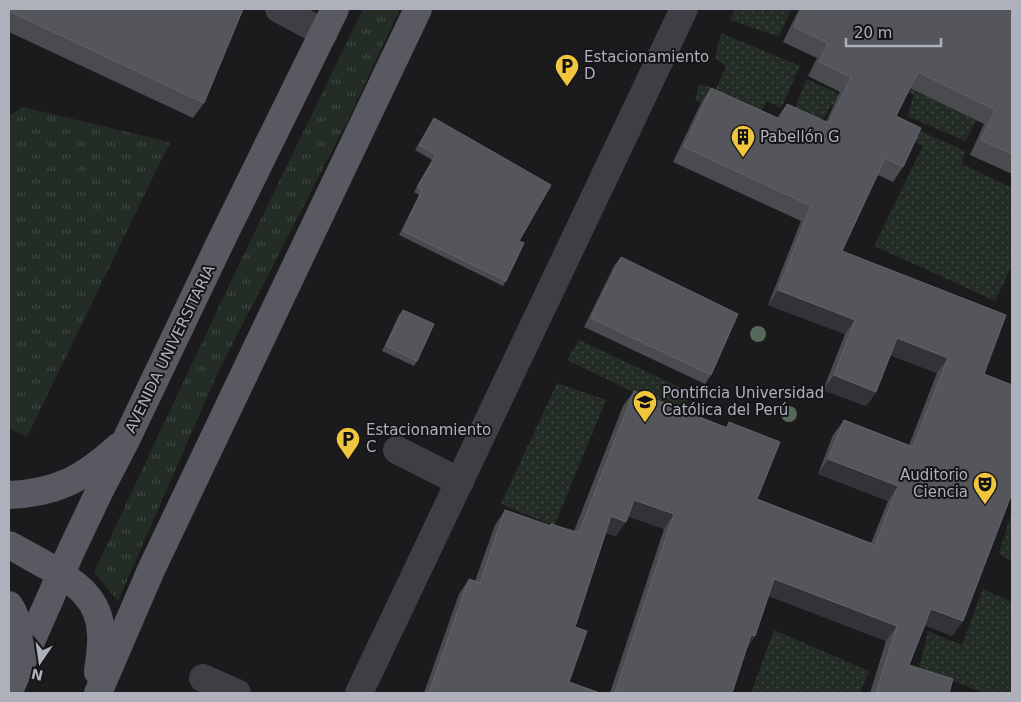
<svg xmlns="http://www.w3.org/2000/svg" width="1021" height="702" font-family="'DejaVu Sans',sans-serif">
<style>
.grass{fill:url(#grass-tufts)}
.park{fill:url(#park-dots)}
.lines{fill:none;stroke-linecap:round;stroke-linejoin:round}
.minor{stroke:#3e3e44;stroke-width:28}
.major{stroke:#585961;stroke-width:28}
.tree{fill:#556859}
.wall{fill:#4a4b4f}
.shaded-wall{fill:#323336}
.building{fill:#54565b;stroke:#62646a}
.labels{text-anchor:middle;stroke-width:4;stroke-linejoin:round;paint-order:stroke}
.poi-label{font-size:15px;fill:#aeb1bc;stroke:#161618;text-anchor:start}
.street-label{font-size:15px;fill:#aeb1bc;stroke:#161618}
</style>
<defs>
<pattern id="grass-tufts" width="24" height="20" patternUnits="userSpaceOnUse" patternTransform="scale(1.25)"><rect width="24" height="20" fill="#232c25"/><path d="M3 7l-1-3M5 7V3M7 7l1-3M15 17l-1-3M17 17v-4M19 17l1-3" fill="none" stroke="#404843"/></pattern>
<pattern id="park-dots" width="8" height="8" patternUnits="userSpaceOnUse" patternTransform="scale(1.25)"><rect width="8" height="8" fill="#232c25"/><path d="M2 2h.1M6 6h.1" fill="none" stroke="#404843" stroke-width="1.8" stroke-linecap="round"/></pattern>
</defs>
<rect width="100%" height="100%" fill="#1b1b1d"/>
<g class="grass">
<polygon points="363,9 400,9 345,126 219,370 118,601 94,572 231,281"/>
<polygon points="23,107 170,142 27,437 9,428 9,116"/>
</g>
<g class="park">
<polygon points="735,9 791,9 779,37 730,20"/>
<polygon points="721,33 800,66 781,108 767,101 754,123 695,100 699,84 716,89 726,66 715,58"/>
<polygon points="841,59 1008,64 965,141 907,116 914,95"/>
<polygon points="806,79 965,151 962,164 1012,188 1012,266 995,301 874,246 923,146 832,104 815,133 789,123"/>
<polygon points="579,340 690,392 683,416 567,360"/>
<polygon points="557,383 606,400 554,526 501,504"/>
<polygon points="1012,511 1012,561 999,554"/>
<polygon points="983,589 1012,602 1012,693 984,693 919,668 928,631 962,645"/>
<polygon points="774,630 869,671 860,693 751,693"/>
</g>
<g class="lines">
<g class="minor">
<polyline points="279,9 324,33"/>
<polyline points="397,450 460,482"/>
<polyline points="203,678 237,693"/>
<polyline points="359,693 684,9"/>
</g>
<g class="major">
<path d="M9,495c47,-2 74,-16 109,-48"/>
<path d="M9,545c14,7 27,15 40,22 27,16 51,32 52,67 1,13 -2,26 -3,38"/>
<path d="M9,605c12,17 10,37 6,56"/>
<polyline points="9,691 71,551 100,490 126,440 220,243 335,9"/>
<polyline points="98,693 151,570 418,9"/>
</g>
</g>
<g class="tree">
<circle cx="758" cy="334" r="8"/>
<circle cx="789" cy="414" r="8"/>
</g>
<g class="wall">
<polygon points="9,9 204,103 193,118 9,32"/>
<polygon points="799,9 1012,9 1012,174 970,155 984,124 910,88 896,116 903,167 893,182 878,175 842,251 984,374 963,621 952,636 925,625 909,665 949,693 870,693 886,641 769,596 755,636 746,649 732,693 610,693 664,529 628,516 616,536 606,533 575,627 569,682 600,693 424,693 459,594 469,579 475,581 495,525 505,510 550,526 551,524 574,531 623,406 634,391 726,427 729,422 757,499 871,543 888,501 818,474 833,435 844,420 909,445 937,373 890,355 876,392 866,406 823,390 845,334 768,305 801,221 673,162 701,103 711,88 777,118 787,104 826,122 840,92 808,76 817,58 783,42"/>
<polygon points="434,118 519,241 506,281 503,286 399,235 419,195 414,192 432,160 415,150"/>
<polygon points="621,257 711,375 705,384 584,327 614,266"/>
<polygon points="403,310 417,361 414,366 382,351 399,315"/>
</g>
<g class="shaded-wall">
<polygon points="778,290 855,320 845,334 768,305"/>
<polygon points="897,338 948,358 937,373 886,353"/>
<polygon points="834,375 876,392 866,406 823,390"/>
<polygon points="828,459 898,486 888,501 818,474"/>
<polygon points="634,500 674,514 664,529 623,515"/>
<polygon points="611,516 626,522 616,536 601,531"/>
<polygon points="774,579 897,626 886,641 764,594"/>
<polygon points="931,609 963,621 952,636 921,624"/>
<polygon points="751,635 755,636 745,651"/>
</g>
<g class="building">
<polygon points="9,9 243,9 204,103 9,11"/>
<polygon points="802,9 1012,9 1012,154 981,140 995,110 918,72 896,116 921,128 903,167 885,158 842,251 1006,315 984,374 1012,385 1012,493 963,621 931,609 909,665 953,679 949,693 876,693 897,626 774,579 755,636 751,635 732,693 615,693 674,514 634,500 626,522 611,516 575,627 587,631 569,682 600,693 429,693 469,579 480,583 505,510 551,526 551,524 579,533 634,391 727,428 729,422 780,442 757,499 875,545 898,486 828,459 844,420 913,447 948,358 897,338 876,392 834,375 855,320 778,290 811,206 684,147 711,88 780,119 787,104 829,123 851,77 819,62 828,43 794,27"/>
<polygon points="434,118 551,185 519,241 524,243 506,281 403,231 422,190 417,187 436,155 419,145"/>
<polygon points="621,257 738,314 711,375 591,318"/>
<polygon points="403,310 434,324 417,361 386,346"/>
</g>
<defs>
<symbol id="parking-pin" viewBox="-11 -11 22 30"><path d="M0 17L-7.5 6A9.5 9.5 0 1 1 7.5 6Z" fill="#f1c63f" stroke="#161618"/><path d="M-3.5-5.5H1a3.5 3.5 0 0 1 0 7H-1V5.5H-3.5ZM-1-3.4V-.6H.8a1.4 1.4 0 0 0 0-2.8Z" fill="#111"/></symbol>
<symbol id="building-pin" viewBox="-11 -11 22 30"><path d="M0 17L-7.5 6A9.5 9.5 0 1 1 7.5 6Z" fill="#f1c63f" stroke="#161618"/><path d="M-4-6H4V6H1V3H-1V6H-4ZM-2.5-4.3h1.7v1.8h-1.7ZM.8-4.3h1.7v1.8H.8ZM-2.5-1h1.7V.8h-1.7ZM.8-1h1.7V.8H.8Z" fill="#111"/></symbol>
<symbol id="university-pin" viewBox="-11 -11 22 30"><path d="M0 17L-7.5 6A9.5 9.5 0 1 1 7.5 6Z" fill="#f1c63f" stroke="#161618"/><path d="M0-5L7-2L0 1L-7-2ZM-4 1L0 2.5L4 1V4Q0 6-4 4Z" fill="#111"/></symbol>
<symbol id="theatre-pin" viewBox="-11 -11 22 30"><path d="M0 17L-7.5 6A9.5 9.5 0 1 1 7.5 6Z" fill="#f1c63f" stroke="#161618"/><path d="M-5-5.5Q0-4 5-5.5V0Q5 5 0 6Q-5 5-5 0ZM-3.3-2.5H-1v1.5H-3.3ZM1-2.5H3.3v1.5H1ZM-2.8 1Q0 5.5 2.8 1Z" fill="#111"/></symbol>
</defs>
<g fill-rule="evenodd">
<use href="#parking-pin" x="553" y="52" width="28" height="38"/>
<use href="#building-pin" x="729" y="123" width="28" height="38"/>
<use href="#university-pin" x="631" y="388" width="28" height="38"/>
<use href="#parking-pin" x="334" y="425" width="28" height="38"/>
<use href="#theatre-pin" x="971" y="470" width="28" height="38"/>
</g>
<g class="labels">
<g class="poi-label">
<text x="584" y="62">Estacionamiento<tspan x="584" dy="17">D</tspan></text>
<text x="760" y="142">Pabellón G</text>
<text x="662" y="398">Pontificia Universidad<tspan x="662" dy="17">Católica del Perú</tspan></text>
<text x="366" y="435">Estacionamiento<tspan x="366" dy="17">C</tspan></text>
<text x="968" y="480" text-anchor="end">Auditorio<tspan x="968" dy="17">Ciencia</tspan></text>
</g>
<g class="street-label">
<text transform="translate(170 349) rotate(-64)" y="5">AVENIDA UNIVERSITARIA</text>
</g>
</g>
<rect width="1021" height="702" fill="none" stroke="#aeb1bc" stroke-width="20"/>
<g transform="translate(40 662) rotate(193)" stroke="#161618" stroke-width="4" paint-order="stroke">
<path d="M0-4L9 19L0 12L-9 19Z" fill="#aeb1bc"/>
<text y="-8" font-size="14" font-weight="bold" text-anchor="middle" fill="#aeb1bc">N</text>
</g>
<path d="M846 38v8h95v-8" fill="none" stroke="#aeb1bc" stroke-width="2.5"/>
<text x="854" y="38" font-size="15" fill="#aeb1bc" stroke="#161618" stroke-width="4" paint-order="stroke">20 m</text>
</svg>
